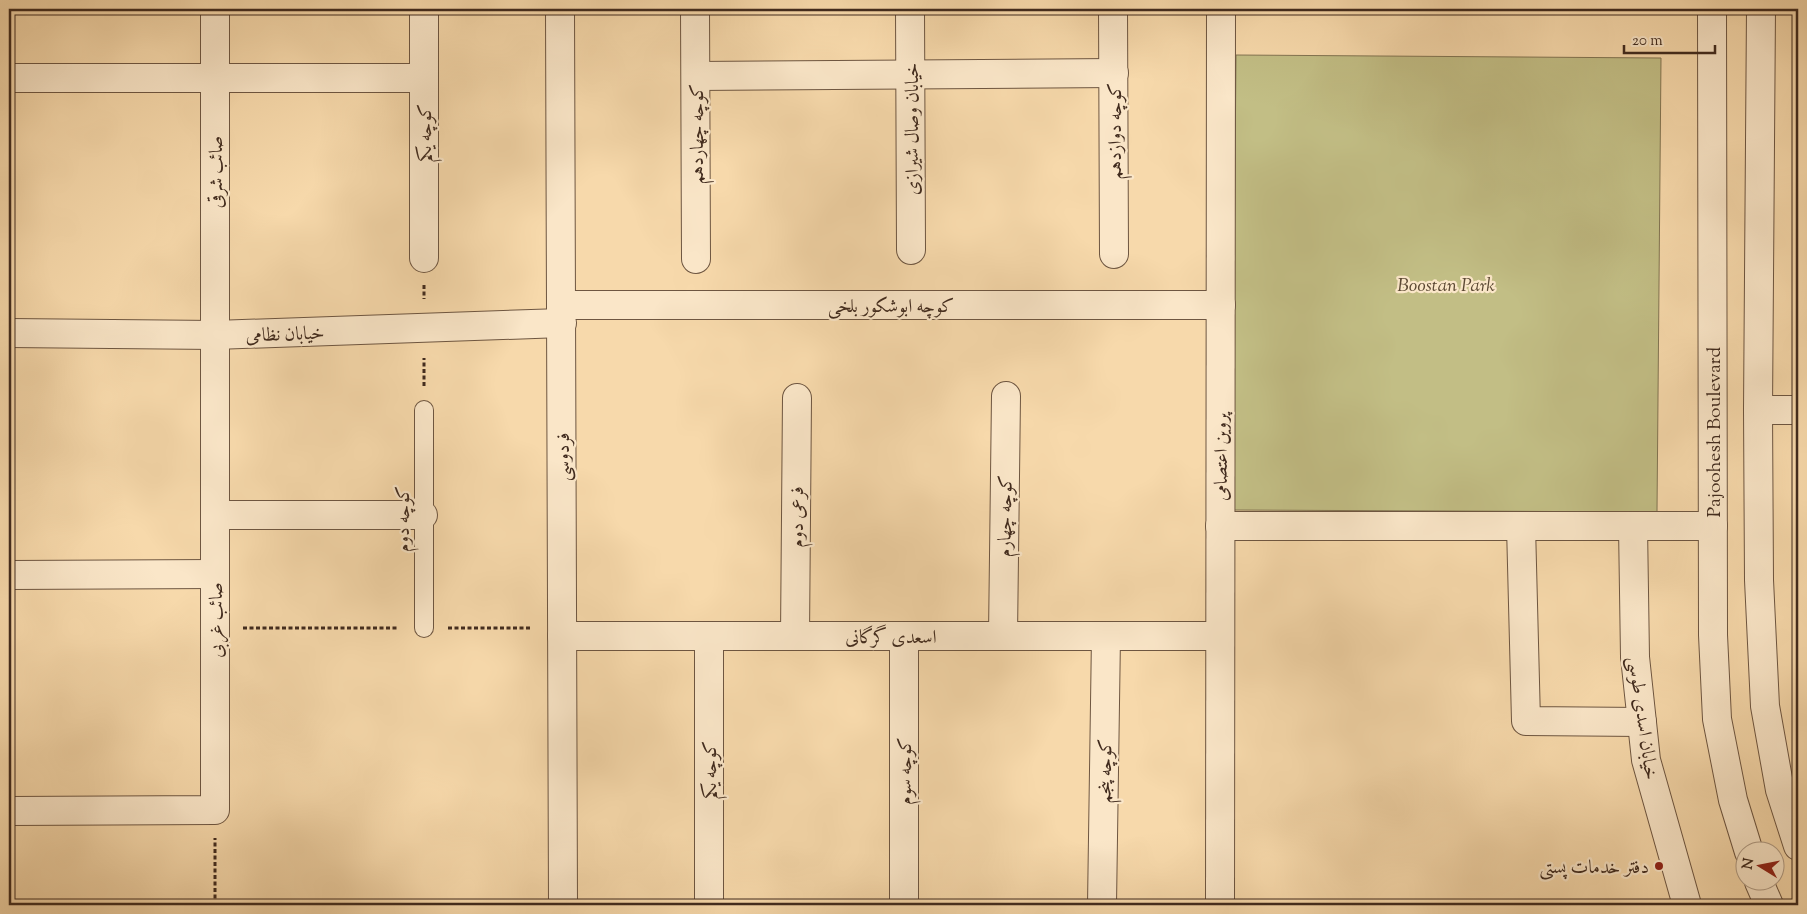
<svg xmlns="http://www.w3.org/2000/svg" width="1807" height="914" font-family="'Sorts Mill Goudy',Amiri,serif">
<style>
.green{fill:#c2be85;stroke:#827452}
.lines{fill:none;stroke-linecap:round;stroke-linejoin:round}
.service-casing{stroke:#6e5641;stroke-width:20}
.minor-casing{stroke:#6e5641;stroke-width:30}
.tertiary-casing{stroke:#6e5641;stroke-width:30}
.path{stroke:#412b1e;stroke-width:3;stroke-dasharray:4 2.5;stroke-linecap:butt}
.service{stroke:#fae6c8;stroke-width:18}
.minor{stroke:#fae6c8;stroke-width:28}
.tertiary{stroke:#fae6c8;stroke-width:28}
.poi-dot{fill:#8f2418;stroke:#fae6c8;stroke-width:2}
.labels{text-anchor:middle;stroke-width:4.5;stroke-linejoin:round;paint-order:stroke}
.street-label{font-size:19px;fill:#412b1e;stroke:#fae6c8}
.park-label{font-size:19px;font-style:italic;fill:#5b4833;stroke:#fae6c8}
.poi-label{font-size:19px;fill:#412b1e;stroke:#fae6c8;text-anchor:end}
</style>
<rect width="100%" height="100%" fill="#f7d9ab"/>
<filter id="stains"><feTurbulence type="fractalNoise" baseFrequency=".004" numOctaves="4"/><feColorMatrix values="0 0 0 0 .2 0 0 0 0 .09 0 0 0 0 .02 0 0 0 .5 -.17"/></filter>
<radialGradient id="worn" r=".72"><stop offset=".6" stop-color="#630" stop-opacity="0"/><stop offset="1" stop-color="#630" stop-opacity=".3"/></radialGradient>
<polygon class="green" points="1236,55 1661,58 1657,512 1232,510"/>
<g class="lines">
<defs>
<polyline id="service" points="424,410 424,628"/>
<g id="minor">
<polyline points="424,9 424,258"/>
<polyline points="695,9 696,259"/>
<polyline points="910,9 911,250"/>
<polyline points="1113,9 1114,254"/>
<polyline points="696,76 1114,73"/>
<polyline points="9,78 424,78"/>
<polyline points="561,305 1221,305"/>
<polyline points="9,333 215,335 562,323"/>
<polyline points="1758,410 1798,410"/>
<polyline points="215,515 423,515"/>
<polyline points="1220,526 1713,526"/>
<polyline points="1521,526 1526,721 1642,722"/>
<polyline points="1633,526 1635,657 1646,760 1687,905"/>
<polyline points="9,575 215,574"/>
<polyline points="562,636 1220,636"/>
<polyline points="795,636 797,398"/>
<polyline points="1003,636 1006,396"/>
<polyline points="9,811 215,810 215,9"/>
<polyline points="709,905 709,636"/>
<polyline points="904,905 904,636"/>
<polyline points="1102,905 1106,636"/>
<polyline points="1220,905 1221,9"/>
</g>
<g id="tertiary">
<polyline points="560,9 563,905"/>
<polyline points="1712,9 1713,635 1717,719 1733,800 1749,852"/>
<polyline points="1761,9 1758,410 1759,580 1765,706 1780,790 1798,846"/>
<polyline points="1759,882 1769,905"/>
</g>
</defs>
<use href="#service" class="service-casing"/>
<use href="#minor" class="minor-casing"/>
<use href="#tertiary" class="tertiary-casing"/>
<g class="path">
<polyline points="424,285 424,299"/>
<polyline points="424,386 424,358"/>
<polyline points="243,628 399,628"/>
<polyline points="448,628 532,628"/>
<polyline points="215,905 215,838"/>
</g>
<use href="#service" class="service"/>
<use href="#minor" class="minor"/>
<use href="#tertiary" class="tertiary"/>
</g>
<circle class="poi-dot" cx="1659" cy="866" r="5"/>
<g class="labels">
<g class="street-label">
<text transform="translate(911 129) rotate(-90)" y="7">خیابان وصال شیرازی</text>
<text transform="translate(1114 131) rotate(-90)" y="7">کوچه دوازدهم</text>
<text transform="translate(424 133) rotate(-90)" y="7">کوچه یکم</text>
<text transform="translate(696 134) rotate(-90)" y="7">کوچه چهاردهم</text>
<text transform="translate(215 172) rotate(-90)" y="7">صائب شرقی</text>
<text x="891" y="312">کوچه ابوشکور بلخی</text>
<text transform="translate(285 333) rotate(-2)" y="7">خیابان نظامی</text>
<text transform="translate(1713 432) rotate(-90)" y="7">Pajoohesh Boulevard</text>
<text transform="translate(562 457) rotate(-90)" y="7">فردوسی</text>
<text transform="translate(1220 457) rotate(-90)" y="7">پروین اعتصامی</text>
<text transform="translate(1004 516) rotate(-89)" y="7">کوچه چهارم</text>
<text transform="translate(796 517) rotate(-90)" y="7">فرعی دوم</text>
<text transform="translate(402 519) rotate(-90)" y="7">کوچه دوم</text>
<text transform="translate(215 620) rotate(-90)" y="7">صائب غربی</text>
<text x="891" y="643">اسعدی گرگانی</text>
<text transform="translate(1644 718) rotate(82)" y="7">خیابان اسدی طوسی</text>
<text transform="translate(709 770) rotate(-90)" y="7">کوچه یکم</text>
<text transform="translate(904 771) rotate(-90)" y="7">کوچه سوم</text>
<text transform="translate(1104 771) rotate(-89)" y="7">کوچه پنجم</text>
</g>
<g class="park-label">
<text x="1446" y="291">Boostan Park</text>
</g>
<g class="poi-label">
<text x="1649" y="873">دفتر خدمات پستی</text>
</g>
</g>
<rect width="1807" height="914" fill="none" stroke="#f7d9ab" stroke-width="30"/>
<rect x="10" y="10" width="1787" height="894" fill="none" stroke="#412b1e" stroke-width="2.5"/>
<rect x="15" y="15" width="1777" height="884" fill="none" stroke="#412b1e"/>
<g transform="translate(1760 866) rotate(280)"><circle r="24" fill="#fae6c8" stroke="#b09b84"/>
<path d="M0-4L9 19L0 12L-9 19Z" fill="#8f2418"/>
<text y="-8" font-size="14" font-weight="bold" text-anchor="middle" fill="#412b1e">N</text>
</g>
<path d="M1624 45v8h91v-8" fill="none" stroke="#412b1e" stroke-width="2.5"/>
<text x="1632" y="45" font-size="15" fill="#412b1e" stroke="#fae6c8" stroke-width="4" paint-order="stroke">20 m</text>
<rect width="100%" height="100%" filter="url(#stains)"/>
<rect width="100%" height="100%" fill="url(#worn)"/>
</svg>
